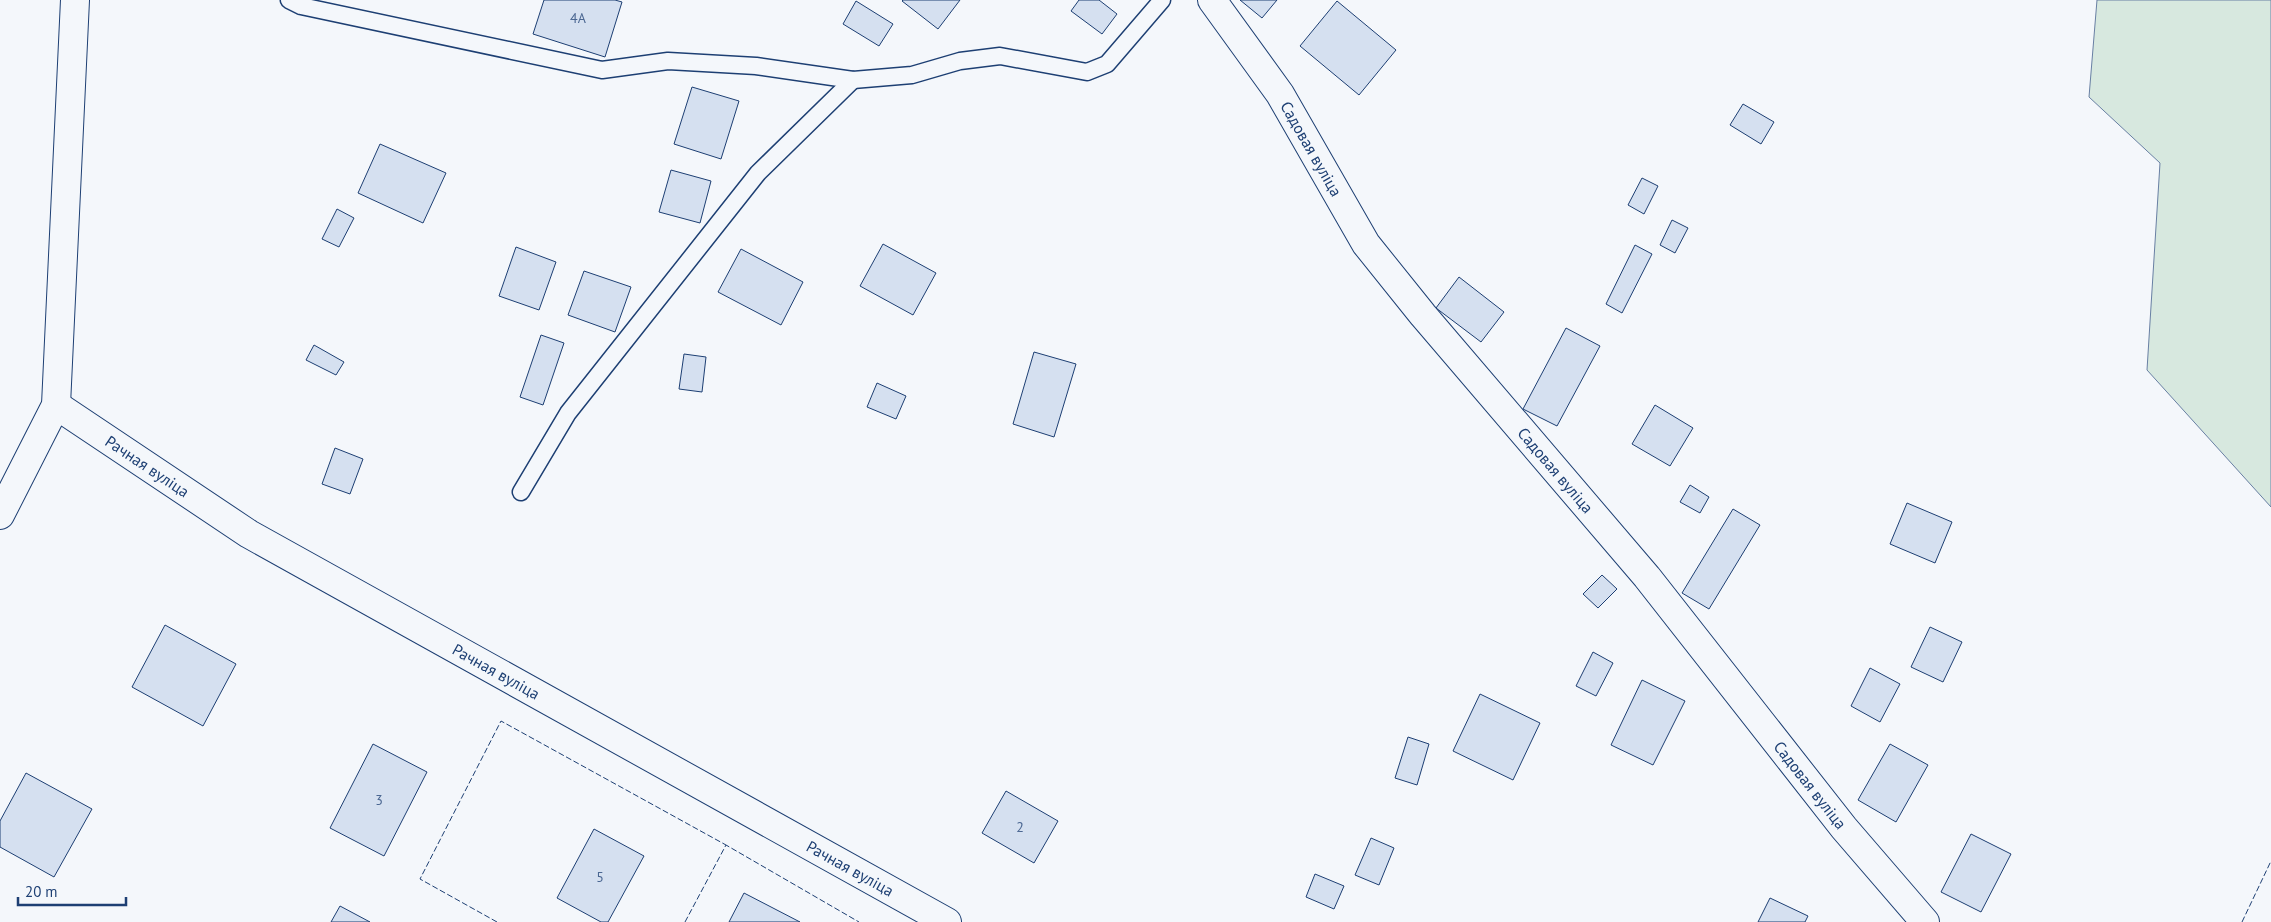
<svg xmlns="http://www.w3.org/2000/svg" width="2271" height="922" font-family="'PT Sans',sans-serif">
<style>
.green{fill:#d7e8df;stroke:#687fa3}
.building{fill:#d5e0f0;stroke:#1d3f73}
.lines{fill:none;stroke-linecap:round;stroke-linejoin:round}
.lane-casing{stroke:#1d3f73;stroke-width:19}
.street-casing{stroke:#1d3f73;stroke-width:30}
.secondary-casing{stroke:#1d3f73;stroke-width:30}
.lane{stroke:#f4f7fb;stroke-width:16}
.street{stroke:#f4f7fb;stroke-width:28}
.secondary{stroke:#f4f7fb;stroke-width:28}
.fence{stroke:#1d3f73;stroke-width:1;stroke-dasharray:6 2.5;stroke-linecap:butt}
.labels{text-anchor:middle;stroke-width:4;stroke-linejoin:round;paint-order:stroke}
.number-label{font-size:14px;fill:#4b6792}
.street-label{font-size:16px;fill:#1d3f73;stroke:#f4f7fb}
</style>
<rect width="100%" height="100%" fill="#f4f7fb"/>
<polygon class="green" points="2097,0 2271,0 2271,507 2147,370 2160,163 2089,97"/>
<g class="building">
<polygon points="544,0 615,0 622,2 605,57 533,34"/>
<polygon points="903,0 960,0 938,29 902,1"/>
<polygon points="1079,0 1099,0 1117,14 1102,34 1071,11"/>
<polygon points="1240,0 1277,0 1262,18"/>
<polygon points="856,1 893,24 879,46 843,24"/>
<polygon points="1337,1 1396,50 1359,95 1300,46"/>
<polygon points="692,87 739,101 721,159 674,144"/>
<polygon points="1743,104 1774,122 1761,144 1730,125"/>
<polygon points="380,144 446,173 423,223 358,193"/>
<polygon points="671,170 711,181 700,223 659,212"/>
<polygon points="1642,178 1658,186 1644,214 1628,205"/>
<polygon points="337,209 354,218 339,247 322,239"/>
<polygon points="1672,220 1688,228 1675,253 1660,245"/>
<polygon points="883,244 936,273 913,315 860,286"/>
<polygon points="1635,245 1652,254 1622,313 1606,304"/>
<polygon points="516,247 556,262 539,310 499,296"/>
<polygon points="741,249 803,282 781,325 718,292"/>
<polygon points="584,271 631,287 615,332 568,315"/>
<polygon points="1459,277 1504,312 1481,342 1436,308"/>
<polygon points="1566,328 1600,346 1557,426 1523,409"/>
<polygon points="541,335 564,343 543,405 520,397"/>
<polygon points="314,345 344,362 336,375 306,360"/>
<polygon points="1034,352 1076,364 1054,437 1013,424"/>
<polygon points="684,354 706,357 702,392 679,389"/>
<polygon points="877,383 906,396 896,419 867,407"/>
<polygon points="1655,405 1693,428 1670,466 1632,444"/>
<polygon points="335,448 363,459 350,494 322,484"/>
<polygon points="1690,485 1709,497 1700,513 1680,502"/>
<polygon points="1907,503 1952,522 1935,563 1890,544"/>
<polygon points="1733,509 1760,525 1709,609 1682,593"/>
<polygon points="1602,575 1617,589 1598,608 1583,594"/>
<polygon points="165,625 236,664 203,726 132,687"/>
<polygon points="1930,627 1962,642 1943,682 1911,667"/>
<polygon points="1593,652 1613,663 1596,696 1576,686"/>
<polygon points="1870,668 1900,684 1880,722 1851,706"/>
<polygon points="1642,680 1685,701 1653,765 1611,745"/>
<polygon points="1480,694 1540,723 1513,780 1453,751"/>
<polygon points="1408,737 1429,744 1417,785 1395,778"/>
<polygon points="373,744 427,772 384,856 330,828"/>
<polygon points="1890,744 1928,765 1896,822 1858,800"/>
<polygon points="26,773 92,809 54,877 0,847 0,821"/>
<polygon points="1006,791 1058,821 1034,863 982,833"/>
<polygon points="594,829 644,856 608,922 601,922 557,898"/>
<polygon points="1971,834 2011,854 1981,912 1941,892"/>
<polygon points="1371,838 1394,848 1379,885 1355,875"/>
<polygon points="1315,874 1344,886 1334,909 1306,897"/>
<polygon points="744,893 800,922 729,922"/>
<polygon points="1770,898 1808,916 1805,922 1758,922"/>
<polygon points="340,906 370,922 331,922"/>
</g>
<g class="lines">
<defs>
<g id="lane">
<polyline points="289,0 301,6 602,70 668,61 756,66 853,80 912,75 960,61 1000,56 1087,72 1107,64 1162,0"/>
<polyline points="521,492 568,413 758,173 853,80"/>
</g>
<g id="street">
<path id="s1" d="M56,405l193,129 698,388"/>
<polyline points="0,515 56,405 75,0"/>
</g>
<g id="secondary">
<path id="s2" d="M1212,0l68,94 86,150 57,71 224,262 197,251 81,94"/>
</g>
</defs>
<use href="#lane" class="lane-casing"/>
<use href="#street" class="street-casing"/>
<use href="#secondary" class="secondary-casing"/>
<use href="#lane" class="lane"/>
<use href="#street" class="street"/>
<use href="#secondary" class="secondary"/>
<g class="fence">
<polyline points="497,922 420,879 501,721 726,845"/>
<polyline points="685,922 726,845 859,922"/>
<polyline points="2242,922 2271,861"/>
</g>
</g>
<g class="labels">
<g class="number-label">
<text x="578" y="23">4А</text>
<text x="379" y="805">3</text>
<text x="1020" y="832">2</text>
<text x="600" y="882">5</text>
</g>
<g class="street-label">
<text dy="6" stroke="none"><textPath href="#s2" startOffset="179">Садовая вуліца</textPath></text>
<text dy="6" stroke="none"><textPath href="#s1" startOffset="110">Рачная вуліца</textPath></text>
<text dy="6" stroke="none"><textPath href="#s2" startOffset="584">Садовая вуліца</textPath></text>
<text dy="6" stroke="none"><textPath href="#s1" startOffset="515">Рачная вуліца</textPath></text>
<text dy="6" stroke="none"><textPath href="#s2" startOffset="989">Садовая вуліца</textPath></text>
<text dy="6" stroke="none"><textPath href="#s1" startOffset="920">Рачная вуліца</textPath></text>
</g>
</g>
<path d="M18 897v8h108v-8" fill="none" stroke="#1d3f73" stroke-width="2.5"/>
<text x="25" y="897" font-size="15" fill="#1d3f73" stroke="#f4f7fb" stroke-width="4" paint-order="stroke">20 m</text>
</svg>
